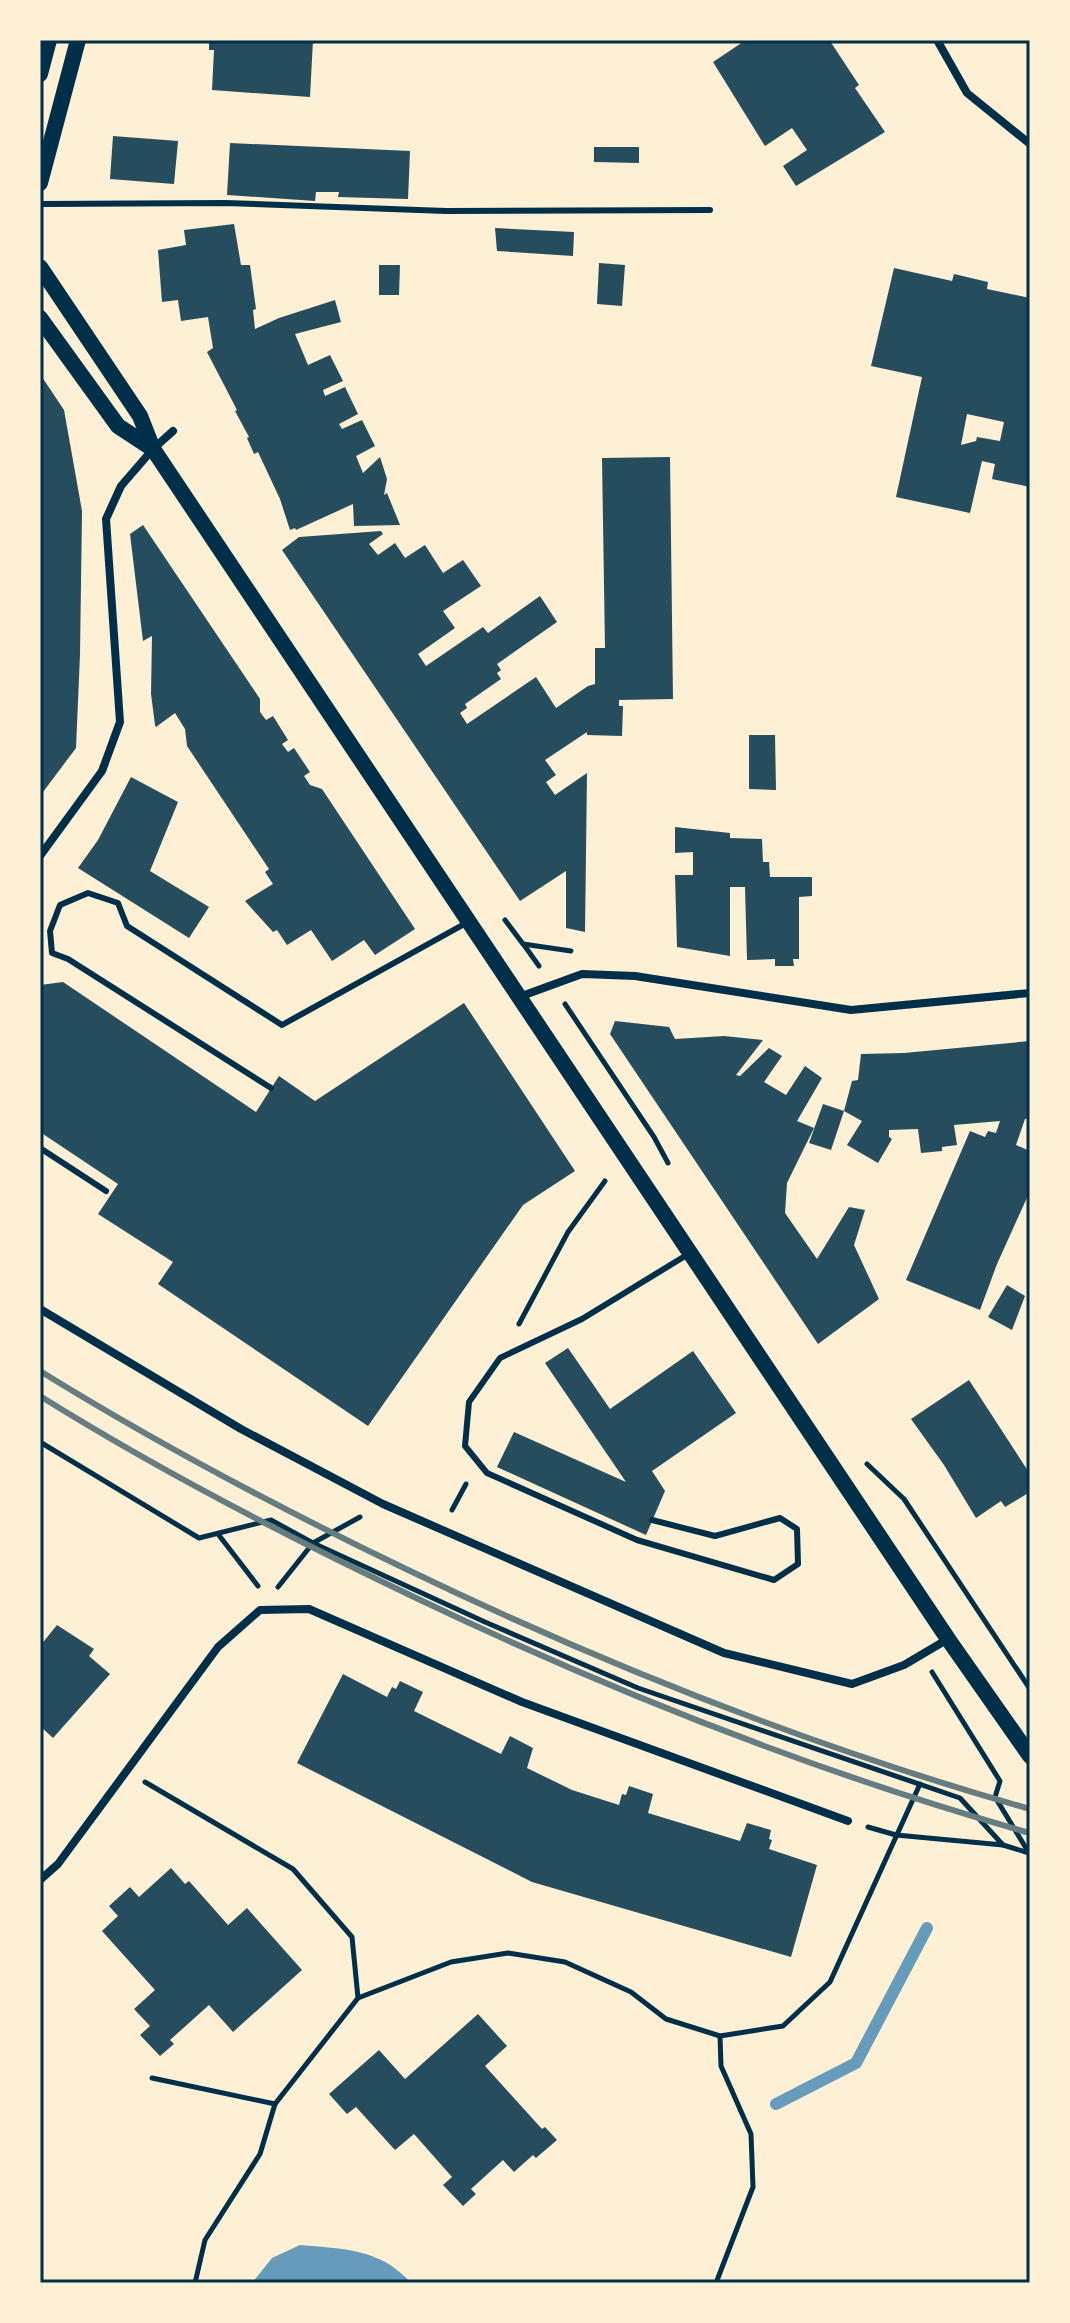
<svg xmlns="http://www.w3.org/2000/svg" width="1070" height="2323" font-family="Raleway,sans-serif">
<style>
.water{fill:#669bbc}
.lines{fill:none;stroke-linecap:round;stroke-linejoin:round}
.stream{stroke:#669bbc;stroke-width:12}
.building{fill:#264d5e;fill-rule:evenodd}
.path{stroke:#003049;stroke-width:5}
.service{stroke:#003049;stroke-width:6}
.minor{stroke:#003049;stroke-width:8}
.secondary{stroke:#003049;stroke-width:16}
.rail{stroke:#657d81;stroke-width:6}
.neatline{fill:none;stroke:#003049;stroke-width:3}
</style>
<rect width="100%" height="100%" fill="#fdf0d5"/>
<path class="water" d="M300,2245c43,4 80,3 111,38h-159l20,-25z"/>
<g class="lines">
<polyline class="stream" points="776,2104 856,2063 927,1928"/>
</g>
<g class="building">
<polygon points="209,40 313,40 310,97 212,90 214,50 209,50"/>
<polygon points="746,40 830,41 859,85 855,88 885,132 796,186 783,166 807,150 792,128 765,146 713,62"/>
<polygon points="113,136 178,141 174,184 110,179"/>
<polygon points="230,143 410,151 408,199 338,197 339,192 316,192 315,201 227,195"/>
<polygon points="594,147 639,147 639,163 594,162"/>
<polygon points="234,224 241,265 250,265 256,309 253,310 255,329 279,318 335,300 341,322 295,334 308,365 330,355 343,381 323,390 325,396 345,387 358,414 339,424 342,429 362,420 375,446 356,456 363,473 380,457 387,479 384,495 387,493 400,525 354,526 353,504 296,530 295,528 290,530 280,499 258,452 254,454 247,438 249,437 235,411 237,410 207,352 213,348 208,317 181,321 178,300 162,302 158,250 186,245 184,230"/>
<polygon points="495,228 574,232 573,256 497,251"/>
<polygon points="599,263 625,265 622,306 597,304"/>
<polygon points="379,265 400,265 399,295 379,295"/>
<path d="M894,268l58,13 2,-7 34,8 -1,7 43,9v73l-3,15 3,1v100l-38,-8 3,-15 -13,-3 -12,52 -74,-16 26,-120 -51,-11zM967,414l37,8 -4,19 -23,-4 -1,4 -15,4z"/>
<polygon points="40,374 64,410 82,511 80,654 76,748 40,796"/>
<polygon points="670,457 673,699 619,700 619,706 623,706 622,736 587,735 587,732 545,760 556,775 546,782 555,795 587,773 585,932 566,928 566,871 520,901 282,550 299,537 381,531 383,534 369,544 378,555 395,543 405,558 425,545 443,573 463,560 481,586 443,611 455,628 418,654 426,666 483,627 488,633 540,596 557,622 497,664 501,670 497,673 501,679 465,704 467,708 460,713 467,724 536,677 556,708 588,686 595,684 595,648 605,648 602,458"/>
<polygon points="143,525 260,699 260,712 266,720 273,716 288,740 282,744 288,752 294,748 310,772 304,776 310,785 322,789 415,929 375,955 364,940 332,961 311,930 287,945 277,930 273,932 245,901 273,884 265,872 269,869 187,746 185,729 175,713 156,727 155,725 151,694 152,636 143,641 130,534"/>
<polygon points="749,735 775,735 776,790 749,789"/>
<polygon points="131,777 178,802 150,871 209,907 189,938 78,868 98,840"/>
<polygon points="675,827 730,833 730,838 762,839 763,862 769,862 770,877 812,877 812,896 799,897 799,959 793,959 794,966 775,966 775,959 747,960 745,887 730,887 730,956 677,947 675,875 693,875 693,852 675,853"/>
<polygon points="63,982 256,1112 279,1076 315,1101 464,1003 575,1171 523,1205 368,1426 158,1284 173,1262 98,1214 118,1184 40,1132 40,985"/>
<polygon points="615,1021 669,1027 675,1039 724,1036 763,1040 736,1075 740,1076 769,1048 782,1056 764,1082 786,1095 805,1066 822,1078 797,1121 814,1128 787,1183 785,1213 817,1259 849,1207 865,1210 854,1245 879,1299 818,1344 610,1034"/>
<polygon points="1030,1041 1030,1118 1025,1119 1016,1145 1030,1151 1030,1191 997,1264 980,1310 906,1280 970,1131 985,1137 988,1131 996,1133 1000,1121 954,1125 957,1145 942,1147 942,1151 921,1153 918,1129 889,1130 889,1137 892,1139 878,1163 847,1145 862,1121 844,1111 852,1081 858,1080 861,1054 904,1053"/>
<polygon points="823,1104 844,1111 831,1150 809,1143"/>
<polygon points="1007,1285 1025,1296 1012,1330 988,1317"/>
<polygon points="568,1348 610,1409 693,1351 736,1413 652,1471 665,1491 646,1535 497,1467 514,1432 626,1482 545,1363"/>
<polygon points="969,1380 1030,1474 1030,1492 1005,1507 1001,1501 976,1518 944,1465 911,1419"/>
<polygon points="57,1625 94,1649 89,1656 110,1674 53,1738 40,1726 40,1646"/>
<polygon points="343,1674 387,1697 392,1687 396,1689 400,1681 423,1692 414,1711 501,1754 510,1736 533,1748 527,1768 572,1790 619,1805 622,1794 626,1795 629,1786 653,1794 648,1813 740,1841 747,1823 771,1830 769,1839 772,1840 769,1849 817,1865 791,1957 532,1882 297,1763"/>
<polygon points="171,1868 185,1884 189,1881 228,1925 247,1908 302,1970 233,2032 209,2005 170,2040 174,2044 160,2056 140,2035 150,2026 134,2009 155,1990 102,1931 118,1916 109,1906 130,1887 139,1897"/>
<polygon points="478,2014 507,2046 485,2066 542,2129 545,2127 557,2140 536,2158 533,2155 514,2172 503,2160 471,2189 476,2194 463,2206 443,2185 452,2177 414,2134 395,2150 356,2107 347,2114 329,2094 379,2050 405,2079"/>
</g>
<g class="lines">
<g class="path">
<polyline points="505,920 523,944 571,951"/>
<polyline points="524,945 539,966"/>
<polyline points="565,1004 654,1137 668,1163"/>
<polyline points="519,1324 568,1232 605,1181"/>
<polyline points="40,1442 199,1538 271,1520 313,1543 485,1622 638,1688 960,1798 1003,1845 1029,1853"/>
<polyline points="867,1464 904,1499 1030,1689"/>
<polyline points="452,1510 466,1484"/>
<polyline points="218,1534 258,1586"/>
<polyline points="278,1587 313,1543 360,1517"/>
<polyline points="932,1672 1000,1781 995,1797 1029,1853"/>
<polyline points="145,1782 293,1869 352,1937 358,1998"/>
<polyline points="868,1827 896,1835 1003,1845"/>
<polyline points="152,2078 275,2104"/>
<polyline points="195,2283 205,2240 260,2154 275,2104 358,1998 451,1962 508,1953 565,1962 631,1992 666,2019 720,2036 783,2026 830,1982 920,1784"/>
<polyline points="716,2283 753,2187 751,2134 721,2066 720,2036"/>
</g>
<g class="service">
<polyline points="40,204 225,203 446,211 710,210"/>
<polyline points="271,1088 68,959 52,953 50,931 60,905 88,893 118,903 127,926 282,1025 468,922"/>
<polyline points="40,1148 106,1191"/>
<polyline points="652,1520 715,1536 780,1518 797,1529 798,1564 774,1580 637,1540 487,1473 465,1446 469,1402 500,1358 582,1319 690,1253"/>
</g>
<g class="minor">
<polyline points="937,40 967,93 1030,144"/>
<polyline points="40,856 102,771 120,722 106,519 121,486 153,449 173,431"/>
<polyline points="519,997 582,974 635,976 851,1010 1030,993"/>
<polyline points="40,1309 241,1429 383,1504 724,1653 852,1684 904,1665 948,1639"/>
<polyline points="40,1880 58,1864 218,1647 260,1610 309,1609 522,1702 848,1821"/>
</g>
<g class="secondary">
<polyline points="40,74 49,40"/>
<polyline points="40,183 78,40"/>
<polyline points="40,267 140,416 153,449 948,1639 1030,1756"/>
<polyline points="40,318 118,426 153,449"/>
</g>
<g class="rail">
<path d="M40,1371c118,73 241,138 366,198 201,97 409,179 624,240"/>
<path d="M40,1396c120,75 246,140 374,201 199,95 404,176 616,236"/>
</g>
</g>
<rect width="1070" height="2323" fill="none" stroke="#fdf0d5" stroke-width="84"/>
<rect x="42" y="42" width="986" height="2239" class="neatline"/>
</svg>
